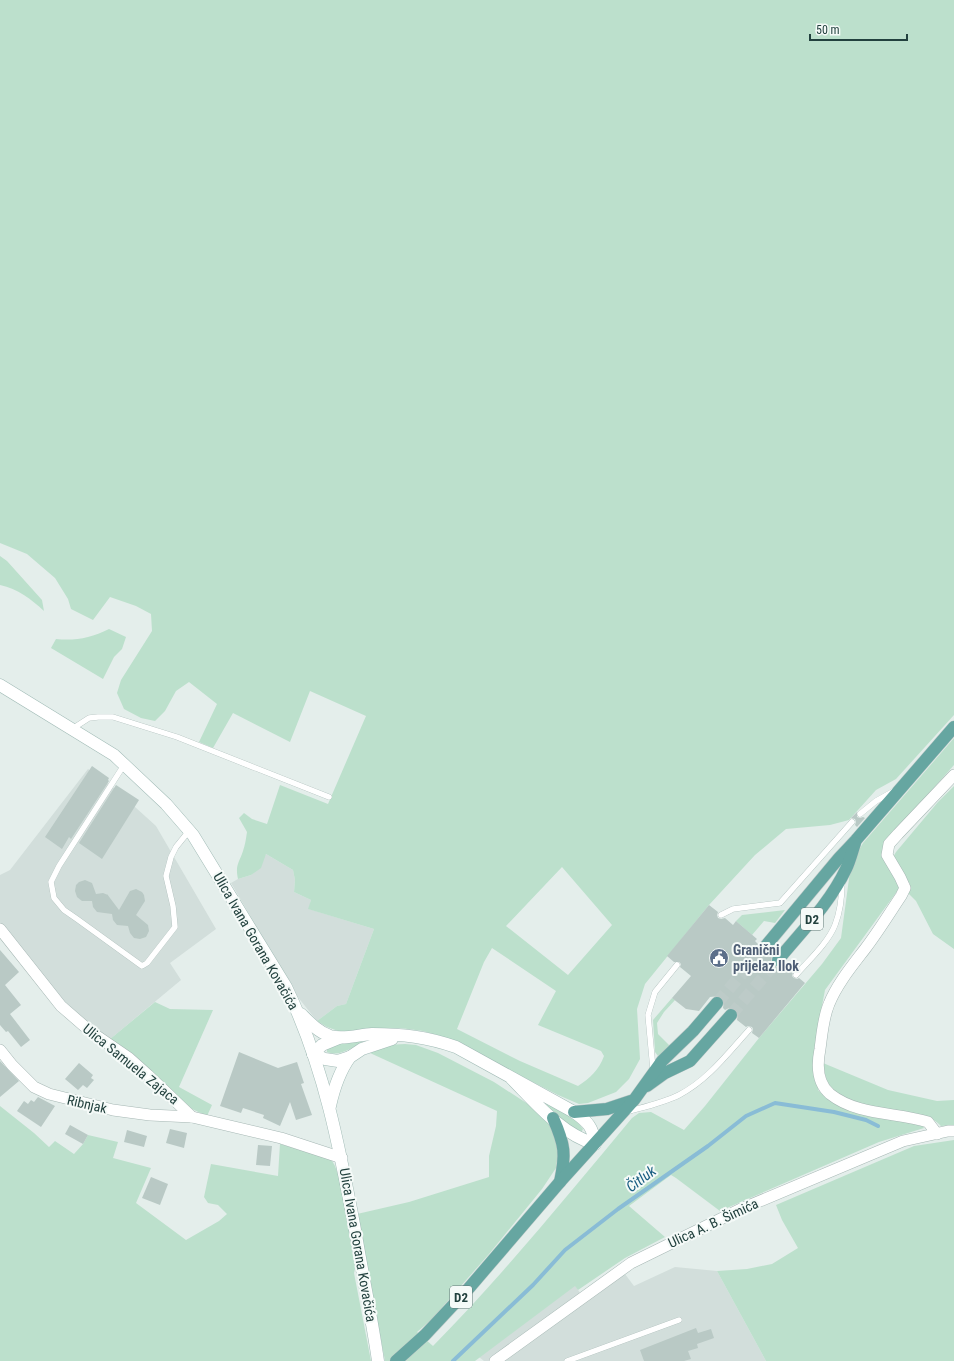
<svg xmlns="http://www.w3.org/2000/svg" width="954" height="1361" font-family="'Roboto Condensed',sans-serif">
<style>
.built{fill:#d2dedb}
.green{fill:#bce0cc;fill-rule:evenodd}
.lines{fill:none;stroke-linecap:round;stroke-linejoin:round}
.stream{stroke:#89bcd6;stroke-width:4}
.building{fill:#b9c9c5}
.primary-tunnel{stroke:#bdcbc8;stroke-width:12;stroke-dasharray:12 6;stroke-linecap:butt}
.lane-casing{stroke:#a6b7b4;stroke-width:6}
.street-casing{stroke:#a6b7b4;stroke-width:12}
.secondary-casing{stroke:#a1bbb6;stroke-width:13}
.primary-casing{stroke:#c1cac9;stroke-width:13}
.lane{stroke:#fff;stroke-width:5.5}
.street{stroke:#fff;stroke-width:11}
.secondary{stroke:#fff;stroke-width:12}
.primary{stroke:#66a6a1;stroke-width:12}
.labels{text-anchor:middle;stroke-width:4;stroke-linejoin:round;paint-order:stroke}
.shield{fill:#f5faf8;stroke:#617876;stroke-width:1}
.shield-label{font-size:13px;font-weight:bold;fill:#22413e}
.street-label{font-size:14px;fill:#22413e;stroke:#f5faf8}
.service-label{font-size:14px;font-weight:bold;fill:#4e5e75;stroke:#f5faf8;text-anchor:start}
.water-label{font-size:15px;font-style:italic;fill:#185d81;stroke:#f5faf8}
</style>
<rect width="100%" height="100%" fill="#e4eeeb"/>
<g class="built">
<polygon points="88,769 114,788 156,826 216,929 170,963 181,980 109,1040 88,1025 53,991 0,925 0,875 10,870"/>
<polygon points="266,854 293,870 295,880 294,892 311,900 309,909 374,929 346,1004 337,1006 317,1021 297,996 231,883 238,879 251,875"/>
<polygon points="675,1267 717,1271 766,1361 484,1361 479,1357 575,1285 585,1301 625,1274 634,1286"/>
</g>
<g class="green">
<path d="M0,0h954v715l-58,64 -20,11 -27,30 -19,5 -44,4 -31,26 -46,50 -64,79 -8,25 3,50 -11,20 -13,13 -28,11 -9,1 -21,-9 -89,-46 -29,-13 -17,-5 -23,-3 -59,4 -14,-5 -10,-6 20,-15 9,-2 28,-75 -66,-20 3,-9 -17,-8 1,-12 -2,-10 -27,-16 -5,14 -10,7 -13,4c-3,-14 1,-16 5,-28 2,-6 3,-12 4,-19l-8,-14 5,-5 8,6 15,5 13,-39 48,19 38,-88 -56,-25 -20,51 -57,-29 -20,35 -14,-6 18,-38 -28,-22 -13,9 -11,20 -10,10 -14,-3 -17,-9 -7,-16 4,-13 31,-49 -1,-17 -15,-8 -26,-9 -17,23 -22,-11 -3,-10 -13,-21 -28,-24 -27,-11zM562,867l50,58 -44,50 -62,-49zM492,948l64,43 -18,34 63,26 3,5c-5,14 -14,22 -26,30l-58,-25 -63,-32 27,-67z"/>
<path d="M0,556l7,5 35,39 2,11c-13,-12 -26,-22 -44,-26z"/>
<path d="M109,629l17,8 -4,12 -8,8 -11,22 -52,-31 5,-9c19,2 35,-1 53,-10z"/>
<path d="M954,738v27l-68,77 14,42 -2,6 -73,100 -8,42 2,55 -1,3c22,23 73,31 104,34l2,4 -45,14 -159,69 -44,-33 -5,-3 -42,31 36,31 -40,21 -47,32 -3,-4 -100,75h-90l-28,-147 52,-12 80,-25v-21l7,-30 1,-15 -127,-58 17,-8 18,-1 11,1 22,8 56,29 37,24 18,16 7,12 2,21 -2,13 -14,21 -53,65 -58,66 -14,12 16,14c71,-72 134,-150 199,-228l7,-5 12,-1 33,18 21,-24 54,-68 63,-74 19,-26 10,-74 12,-21z"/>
<polygon points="954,786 954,949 933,934 916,901 908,893 910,884 892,859 896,852 938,802"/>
<polygon points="785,910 775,923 764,921 752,935 736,921 742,915"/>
<polygon points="672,998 675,1000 664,1012 657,1023 658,1034 670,1046 662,1055 658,1056 655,1052 653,1020"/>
<polygon points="155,1002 170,1009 213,1010 179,1087 212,1105 207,1116 192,1109 133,1057 109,1040"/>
<path d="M361,1040l2,2c-12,6 -23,15 -36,10v-3l5,-4z"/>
<path d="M823,1063l65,27 49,11 17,-1v25l-13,1c-8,-9 -19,-10 -30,-12 -24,-4 -72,-8 -84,-33 -2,-5 -3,-12 -4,-18z"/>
<polygon points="547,1103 574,1118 583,1129 581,1133 566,1124 546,1105"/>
<polygon points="0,1106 34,1133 49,1147 55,1141 74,1154 83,1144 88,1135 118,1142 113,1158 151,1168 136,1203 186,1240 219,1221 227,1214 218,1205 208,1203 204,1197 211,1164 278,1176 280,1144 331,1159 335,1166 339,1177 356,1265 354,1273 371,1361 0,1361"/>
<polygon points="954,1140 954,1361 766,1361 717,1271 747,1269 772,1264 798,1248 782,1220 776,1205 914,1146"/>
</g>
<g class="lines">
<polyline class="stream" points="453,1361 533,1285 565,1250 618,1209 708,1146 746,1116 775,1103 834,1112 866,1120 878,1126"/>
</g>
<g class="building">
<polygon points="92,766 109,778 108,780 109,781 71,839 69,837 62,849 45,837"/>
<polygon points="116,785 139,800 102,859 79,843"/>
<polygon points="857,812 857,817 860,818 863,817 865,818 857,827 855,825 856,822 855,819 851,818"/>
<polygon points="85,880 92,883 96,894 103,893 108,895 107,894 119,910 130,891 136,889 142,892 144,895 145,901 136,915 148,925 149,931 146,937 140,939 134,938 130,933 128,926 117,925 113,920 112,914 97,912 93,907 92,901 82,901 77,897 75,891 76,885 79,882"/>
<polygon points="709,905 718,912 717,915 718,918 721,919 725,918 733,925 736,921 757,939 755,941 758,944 757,951 762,955 769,953 772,955 771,962 774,966 780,967 784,965 793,972 792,976 794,978 797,979 799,978 805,983 759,1038 752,1033 753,1029 752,1027 748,1026 746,1027 737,1020 738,1013 736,1009 729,1008 725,1010 723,1008 724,1001 719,996 710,997 699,1011 686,1009 672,998 691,976 680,967 681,964 679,962 674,962 667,956"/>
<polygon points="0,950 19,972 5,985 21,1005 10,1014 30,1040 21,1047 8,1031 6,1032 0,1025"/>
<polygon points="239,1052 278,1068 297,1062 304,1083 301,1084 312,1115 296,1120 290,1102 280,1126 263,1118 264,1115 243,1108 241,1113 220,1106"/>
<polygon points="0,1061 19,1081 0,1097"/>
<polygon points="79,1063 93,1075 91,1078 94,1080 87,1088 83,1085 78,1090 65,1079"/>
<polygon points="38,1097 55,1106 41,1127 17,1111 24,1101 28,1104 31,1100 34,1102"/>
<polygon points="70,1125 88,1135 83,1144 65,1134"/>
<polygon points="170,1129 187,1133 184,1148 166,1143"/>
<polygon points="127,1130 147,1136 144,1147 124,1142"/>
<polygon points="258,1145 272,1146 270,1166 256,1165"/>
<polygon points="151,1177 168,1184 160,1205 142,1198"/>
<polygon points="696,1328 698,1333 711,1329 714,1338 697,1344 698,1348 688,1351 691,1359 684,1361 644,1361 640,1350"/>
</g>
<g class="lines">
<g class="primary-tunnel">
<polyline points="717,1003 764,948"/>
<polyline points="731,1015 778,960"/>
</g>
<defs>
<g id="lane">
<polyline points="72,729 89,718 98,717 113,717 177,737 329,797"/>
<polyline points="124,765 59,866 51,882 54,898 64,910 77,919 142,966 147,963 175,927 173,906 166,876 171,857 176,847 189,831"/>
<polyline points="860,814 876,801 894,791"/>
<polyline points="721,915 733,909 780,903 852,822"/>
<path d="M796,975c12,-14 32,-32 39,-50 5,-13 7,-29 7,-43"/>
<polyline points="653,1069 648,1015 655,992 677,965"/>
<path d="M626,1112c18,-5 37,-9 53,-17 29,-15 49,-42 70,-65"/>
<polyline points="567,1361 679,1320"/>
</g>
<g id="street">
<polyline points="0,929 61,1006 91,1032 129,1058 148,1075 192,1117"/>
<polyline points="0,1050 12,1065 34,1087 49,1094 113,1110 150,1115 192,1117 281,1138 342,1158"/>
<path d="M937,1134l-9,-12c-32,-10 -70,-6 -98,-28 -13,-11 -13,-30 -10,-45 2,-14 3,-31 9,-45 8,-20 23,-38 36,-55 13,-17 24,-35 36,-53l4,-8 -5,-11 -13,-22 2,-11 9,-10 56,-59"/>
<polyline points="495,1361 631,1263 741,1209 903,1141 948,1131 954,1131"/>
</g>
<g id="secondary">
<path d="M0,685l114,70 52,49 27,31 93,152c38,78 54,163 70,248 7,42 16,84 22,126"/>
<path d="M301,1014c8,8 17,18 29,22 13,4 28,-1 42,-2 31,0 55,3 84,13l118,65c14,10 19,15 21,32 -34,-10 -60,-42 -84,-66"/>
<polyline points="313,1054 325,1059 338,1061 350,1057 362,1049 392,1039"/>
<polyline points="313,1054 322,1045 339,1038"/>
<path d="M330,1106c4,-18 9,-34 20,-49"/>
</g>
<g id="primary">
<polyline points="764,948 839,858 856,840 954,727"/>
<path d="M778,960c23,-28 52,-57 68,-91 4,-8 6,-17 9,-26"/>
<polyline points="647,1086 665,1073 690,1061 731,1015"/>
<polyline points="574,1112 607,1109 631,1101"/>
<path d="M553,1118c12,27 13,36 7,64"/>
<polyline points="396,1361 425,1335 469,1288 559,1183 634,1100 662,1061 693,1031 717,1003"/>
</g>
</defs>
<use href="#lane" class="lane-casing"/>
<use href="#street" class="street-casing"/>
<use href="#secondary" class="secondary-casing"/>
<use href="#primary" class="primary-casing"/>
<use href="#lane" class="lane"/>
<use href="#street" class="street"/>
<use href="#secondary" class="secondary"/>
<use href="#primary" class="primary"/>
</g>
<defs>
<symbol id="civic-disc" viewBox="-11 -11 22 22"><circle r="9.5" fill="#5c6f8a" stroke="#f5faf8"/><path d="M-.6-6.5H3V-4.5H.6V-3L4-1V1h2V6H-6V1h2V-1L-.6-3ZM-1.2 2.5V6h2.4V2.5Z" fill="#fff"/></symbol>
</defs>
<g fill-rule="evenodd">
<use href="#civic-disc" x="708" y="947" width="22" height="22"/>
</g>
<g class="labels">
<g class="shield">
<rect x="801" y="908" width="22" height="22" rx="3"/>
<rect x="450" y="1286" width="22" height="22" rx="3"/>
</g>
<g class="shield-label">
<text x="812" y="924">D2</text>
<text x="461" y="1302">D2</text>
</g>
<g class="street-label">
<text transform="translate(256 941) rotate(60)" y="5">Ulica Ivana Gorana Kovačića</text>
<text transform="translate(131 1064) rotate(39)" y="5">Ulica Samuela Zajaca</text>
<text transform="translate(87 1104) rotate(13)" y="5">Ribnjak</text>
<text transform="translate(713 1223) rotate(-25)" y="5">Ulica A. B. Šimića</text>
<text transform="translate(358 1245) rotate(80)" y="5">Ulica Ivana Gorana Kovačića</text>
</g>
<g class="service-label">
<text x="733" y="955">Granični<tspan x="733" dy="16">prijelaz Ilok</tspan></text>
</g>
<g class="water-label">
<text transform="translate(641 1179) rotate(-37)" y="5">Čitluk</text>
</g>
</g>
<path d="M810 34v6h97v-6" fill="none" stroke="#22413e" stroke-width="2"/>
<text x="816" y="34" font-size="12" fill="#22413e" stroke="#f5faf8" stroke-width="3" paint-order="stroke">50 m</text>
</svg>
